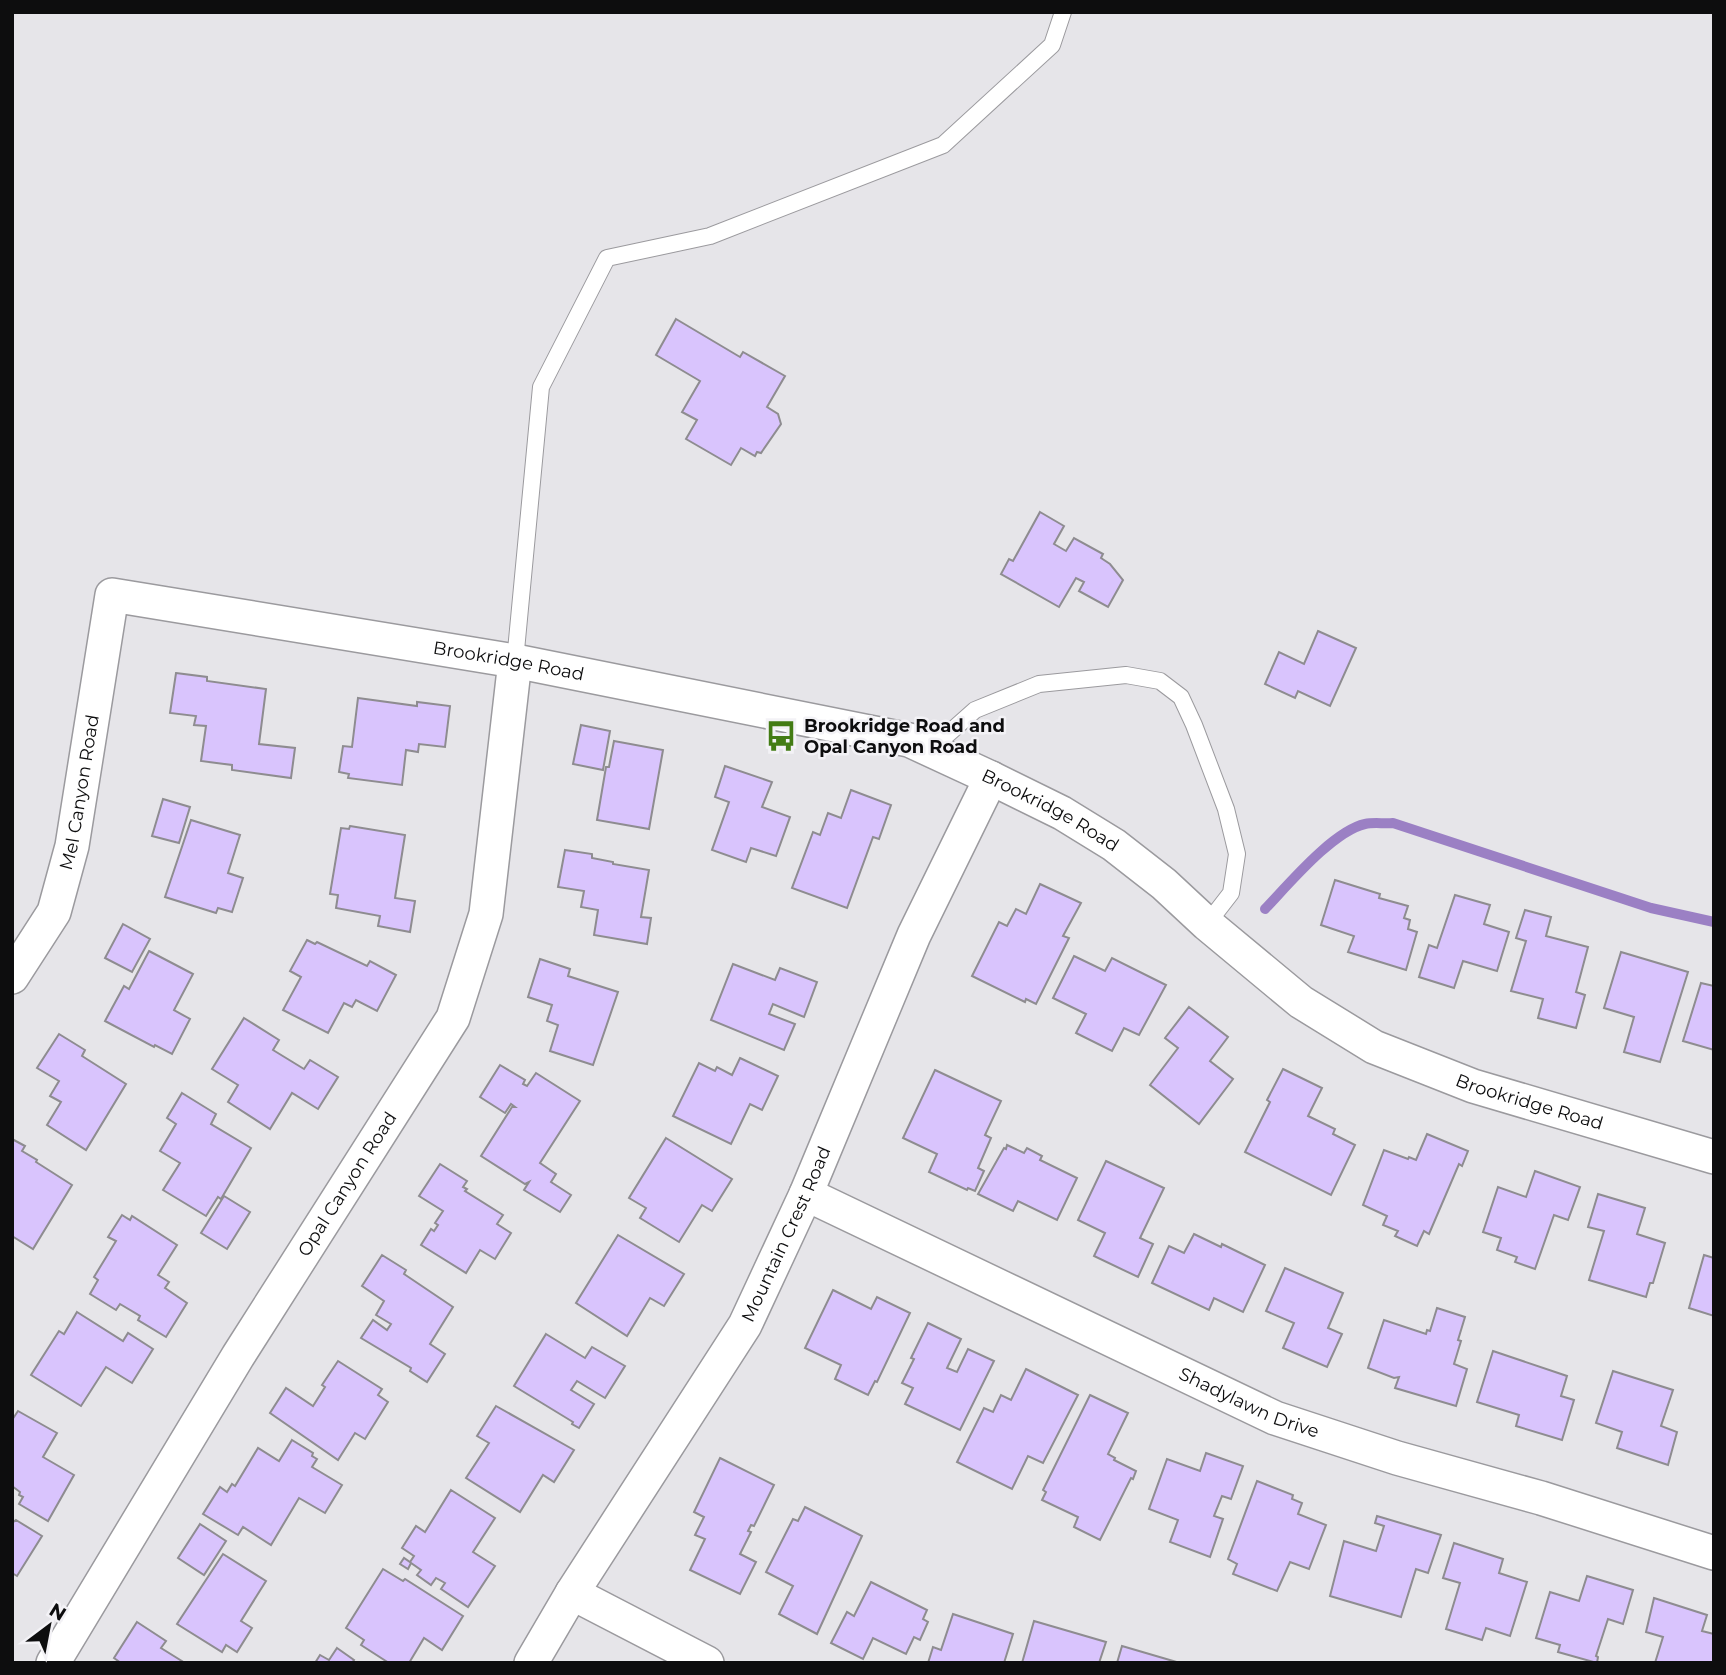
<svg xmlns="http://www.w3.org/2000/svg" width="1726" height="1675" font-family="Montserrat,sans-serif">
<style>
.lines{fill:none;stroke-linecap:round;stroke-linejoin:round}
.stream{stroke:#9b80c4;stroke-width:10}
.building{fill:#d9c4fd;stroke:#8e8c90;stroke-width:2}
.lane-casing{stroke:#9b9a9e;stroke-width:18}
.street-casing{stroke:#9b9a9e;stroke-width:36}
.lane{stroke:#fff;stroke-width:16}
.street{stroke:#fff;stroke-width:33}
.labels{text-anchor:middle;stroke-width:5;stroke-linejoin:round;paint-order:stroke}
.street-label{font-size:18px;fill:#0d0d0e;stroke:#f3f2f6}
.poi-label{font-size:18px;font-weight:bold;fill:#0d0d0e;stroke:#f3f2f6;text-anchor:start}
</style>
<rect width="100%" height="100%" fill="#e6e5e9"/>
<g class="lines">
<path class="stream" d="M1265,909c23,-24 68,-78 100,-85 9,-2 19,0 28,-1l258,85 63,14"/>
</g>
<g class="building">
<polygon points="676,319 740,357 743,352 785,376 767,407 778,414 781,424 761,453 757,452 755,456 741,448 731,465 686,439 697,420 682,412 700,381 656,355"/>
<polygon points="1040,512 1064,526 1054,544 1066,551 1074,538 1103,554 1101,558 1110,564 1123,580 1108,607 1079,591 1084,582 1076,578 1059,607 1001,574 1009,559 1013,561"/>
<polygon points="1318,631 1356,648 1330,706 1298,691 1295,698 1265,684 1279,652 1304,664"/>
<polygon points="176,673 207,677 207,681 266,689 259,744 295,748 291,778 232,770 232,765 201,761 206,726 194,725 196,716 170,713"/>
<polygon points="358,698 417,706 417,702 450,706 445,747 419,744 418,752 406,750 402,785 348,778 349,774 339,772 343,746 352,747"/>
<polygon points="581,725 610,731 603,770 573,764"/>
<polygon points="614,741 663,750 649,829 597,820 606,767 609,767"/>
<polygon points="725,766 772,782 762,807 790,817 776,856 751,848 746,862 712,850 729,802 715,797"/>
<polygon points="851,790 891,805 879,839 873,837 847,908 792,888 813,832 820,835 828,813 841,818"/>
<polygon points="163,799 190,807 179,843 152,836"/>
<polygon points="191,820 240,835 228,873 243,878 232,912 218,908 216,913 165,897"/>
<polygon points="350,826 405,835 395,898 415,901 410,932 378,926 380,916 336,908 338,895 330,894 341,828 349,829"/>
<polygon points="565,850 592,854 592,858 613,862 613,864 649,870 641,917 651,918 647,944 594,935 598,910 581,907 584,891 558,887"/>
<polygon points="1335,880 1380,894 1379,898 1408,906 1404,918 1410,920 1408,929 1417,932 1406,970 1348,952 1354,936 1321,925"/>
<polygon points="1040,884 1081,903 1063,936 1069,938 1036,1004 1026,999 1025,1002 972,976 999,922 1007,926 1016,909 1026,914"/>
<polygon points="1455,895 1490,905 1484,924 1509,932 1497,971 1463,961 1454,988 1419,977 1429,945 1437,948"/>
<polygon points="1525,910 1551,917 1546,936 1588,947 1576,992 1585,995 1576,1028 1538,1018 1543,999 1511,991 1526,941 1516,938"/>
<polygon points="123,924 150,939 132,972 105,958"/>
<polygon points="307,940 315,944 317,942 367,966 370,961 396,975 377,1011 356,1000 352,1007 344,1003 328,1033 283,1010 301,977 290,971"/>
<polygon points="149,951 193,974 174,1010 190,1019 172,1054 155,1045 154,1047 105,1021 124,986 129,989"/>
<polygon points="1621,952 1688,972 1660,1062 1624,1052 1634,1017 1604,1008"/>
<polygon points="1074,956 1105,971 1112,958 1166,985 1139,1035 1124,1028 1112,1051 1076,1033 1086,1014 1053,998"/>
<polygon points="540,959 570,969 568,976 618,992 593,1065 550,1051 558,1025 547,1021 552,1005 528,997"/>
<polygon points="733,964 775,980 780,968 817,982 804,1017 773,1004 769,1014 795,1024 784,1050 711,1020"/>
<polygon points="1701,983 1714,986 1714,1050 1683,1041"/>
<polygon points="1189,1007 1228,1037 1210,1061 1233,1079 1199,1124 1150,1085 1178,1048 1165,1038"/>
<polygon points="244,1018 279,1040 273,1050 304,1069 310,1060 338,1077 318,1109 292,1093 270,1129 228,1102 238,1085 212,1069"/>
<polygon points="59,1034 85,1050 82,1056 126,1084 86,1150 47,1125 61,1102 50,1096 59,1081 37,1068"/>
<polygon points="740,1058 778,1076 762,1110 750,1104 731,1144 673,1116 699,1063 715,1071 717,1067 732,1075"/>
<polygon points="500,1065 525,1080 523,1084 527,1086 536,1073 580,1101 540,1163 556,1174 551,1182 571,1195 560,1212 524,1190 529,1182 525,1184 481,1156 512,1107 515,1107 511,1104 505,1113 480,1097"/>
<polygon points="1283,1069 1322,1088 1308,1116 1335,1129 1333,1134 1355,1145 1331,1195 1245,1152 1270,1102 1267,1100"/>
<polygon points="935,1070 1001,1101 985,1135 991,1138 978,1168 984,1171 975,1191 968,1188 967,1190 929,1172 937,1154 903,1138"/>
<polygon points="182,1093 216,1114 211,1124 251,1148 221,1199 218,1197 206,1216 163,1190 180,1163 160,1151 176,1124 167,1118"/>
<polygon points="1427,1134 1468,1151 1462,1166 1459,1164 1429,1234 1424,1231 1417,1246 1395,1236 1398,1231 1383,1225 1387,1216 1363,1205 1384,1150 1408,1159 1409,1157 1416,1160"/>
<polygon points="666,1138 732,1179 712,1211 702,1205 679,1242 640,1218 646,1208 629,1198"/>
<polygon points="12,1139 25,1146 22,1151 37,1160 36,1162 72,1185 33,1249 12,1236"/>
<polygon points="1007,1145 1024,1153 1027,1148 1042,1156 1040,1160 1077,1178 1057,1220 1018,1201 1013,1211 978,1194 1004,1148 1006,1149"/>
<polygon points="1106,1161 1164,1188 1140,1238 1153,1244 1138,1277 1094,1256 1105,1233 1078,1220"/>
<polygon points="440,1164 467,1181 463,1187 467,1189 465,1191 503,1215 497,1224 511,1233 495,1259 480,1250 466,1273 421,1245 431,1229 434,1231 438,1225 435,1223 443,1211 419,1196"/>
<polygon points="1535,1171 1580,1187 1568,1220 1554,1215 1535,1269 1515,1262 1517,1257 1497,1250 1501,1238 1483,1232 1498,1187 1526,1197"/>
<polygon points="1598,1194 1645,1208 1637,1234 1665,1243 1653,1283 1650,1283 1646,1297 1589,1280 1604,1231 1588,1227"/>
<polygon points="224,1196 250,1212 227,1249 201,1233"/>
<polygon points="122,1215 130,1220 132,1216 177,1245 158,1275 169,1282 165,1288 187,1303 166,1337 138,1320 140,1316 120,1304 116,1310 90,1294 98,1280 94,1277 116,1241 108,1237"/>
<polygon points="1194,1234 1221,1247 1222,1244 1265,1265 1243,1312 1214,1298 1209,1310 1152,1283 1169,1246 1184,1253"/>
<polygon points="618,1235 684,1274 664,1306 650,1298 627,1336 576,1303"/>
<polygon points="382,1255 406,1270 404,1274 453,1307 430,1344 445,1354 427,1382 410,1371 411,1368 361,1338 373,1320 387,1330 391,1324 376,1315 384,1301 362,1286"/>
<polygon points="1704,1255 1714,1258 1714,1316 1689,1308"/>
<polygon points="1285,1268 1343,1293 1328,1328 1342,1334 1327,1367 1283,1348 1294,1323 1266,1311"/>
<polygon points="833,1290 871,1309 877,1297 910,1313 877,1382 875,1381 868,1395 835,1379 841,1365 805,1348"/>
<polygon points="1437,1308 1465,1317 1458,1340 1461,1341 1454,1364 1467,1369 1456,1406 1395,1388 1399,1377 1394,1378 1368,1368 1384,1320 1426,1334 1427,1330 1430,1331"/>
<polygon points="77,1312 123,1341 128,1333 153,1349 132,1383 106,1367 81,1406 31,1375 59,1331 64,1334"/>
<polygon points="928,1323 961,1339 947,1368 957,1372 968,1349 994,1361 960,1430 905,1404 913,1388 902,1383 914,1359 911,1358"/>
<polygon points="546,1334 585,1358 592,1347 625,1366 605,1398 577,1381 571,1390 594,1404 579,1428 572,1424 573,1422 514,1386"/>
<polygon points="1493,1351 1567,1376 1561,1396 1574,1400 1562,1440 1516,1426 1519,1415 1477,1402"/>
<polygon points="338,1361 382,1389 378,1395 388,1402 365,1439 355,1433 338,1460 270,1413 286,1388 313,1406 325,1387 322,1385"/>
<polygon points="1026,1369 1078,1395 1043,1463 1028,1456 1012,1489 957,1462 984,1408 993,1412 1001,1395 1011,1400"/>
<polygon points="1613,1371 1673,1390 1661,1426 1677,1432 1668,1465 1617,1448 1622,1432 1596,1423"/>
<polygon points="1090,1395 1128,1413 1108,1454 1115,1458 1114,1460 1136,1471 1133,1479 1131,1478 1100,1540 1074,1527 1078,1517 1042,1500 1046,1492 1043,1490"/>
<polygon points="496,1406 574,1450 554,1482 543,1475 520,1512 466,1478 489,1443 477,1436"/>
<polygon points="18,1411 57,1433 43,1457 74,1475 48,1521 19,1504 23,1497 19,1495 20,1492 12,1486 12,1420"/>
<polygon points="292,1440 313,1453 312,1456 317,1459 312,1467 342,1485 325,1513 299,1498 271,1545 243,1527 238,1535 203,1514 220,1487 227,1492 232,1484 235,1486 258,1448 279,1461"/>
<polygon points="1206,1453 1243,1466 1231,1499 1222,1496 1214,1516 1223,1519 1210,1557 1170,1542 1178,1520 1149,1509 1167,1459 1200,1471"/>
<polygon points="720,1458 774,1485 754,1526 751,1525 748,1531 751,1532 740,1554 756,1562 740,1594 690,1570 705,1539 695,1535 704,1517 694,1512"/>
<polygon points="1257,1481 1293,1495 1292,1499 1302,1503 1298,1514 1326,1525 1309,1569 1290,1562 1277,1591 1233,1574 1237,1564 1228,1559"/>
<polygon points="451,1490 495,1518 473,1552 495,1566 468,1607 441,1589 445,1583 436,1578 431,1585 417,1575 421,1570 411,1563 408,1569 400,1564 404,1558 410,1562 414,1556 402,1548 416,1526 425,1532"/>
<polygon points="805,1507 862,1536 817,1634 779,1614 793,1586 766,1572 793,1519 798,1521"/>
<polygon points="1377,1516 1441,1535 1428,1573 1416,1569 1401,1617 1330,1596 1344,1541 1376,1551 1384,1526 1375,1523"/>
<polygon points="16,1520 42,1536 17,1576 12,1573 12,1523"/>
<polygon points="200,1524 226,1541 204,1575 178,1558"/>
<polygon points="1454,1543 1503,1559 1499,1573 1527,1582 1510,1636 1486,1628 1482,1640 1446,1629 1460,1583 1443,1578"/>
<polygon points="223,1554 266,1581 241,1621 252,1628 237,1652 226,1645 222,1652 177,1624"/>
<polygon points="383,1569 403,1581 405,1579 463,1616 442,1650 424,1638 409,1663 389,1663 361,1645 364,1640 346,1628"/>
<polygon points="1587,1576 1633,1590 1623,1624 1608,1619 1596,1656 1598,1657 1597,1663 1558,1652 1560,1645 1536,1638 1550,1592 1579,1601"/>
<polygon points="871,1582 927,1610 923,1619 928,1622 920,1640 914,1637 906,1654 873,1638 863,1659 831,1643 847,1612 854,1616"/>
<polygon points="1654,1598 1707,1615 1702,1631 1714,1634 1714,1663 1655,1663 1663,1637 1646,1632"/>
<polygon points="953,1614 1013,1634 1004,1663 928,1663 933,1647 941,1650"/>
<polygon points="1034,1621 1106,1642 1099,1663 1022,1663"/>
<polygon points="137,1622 166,1641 161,1648 185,1663 121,1663 114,1658"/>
<polygon points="1122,1646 1180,1663 1117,1663"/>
<polygon points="337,1648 354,1660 352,1663 315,1663 320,1655 329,1660"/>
</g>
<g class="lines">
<defs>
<g id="lane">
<polyline points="515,661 541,387 607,258 710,236 943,145 1052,45 1063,12"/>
<polyline points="930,750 975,710 1039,684 1126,675 1160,681 1181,697 1194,725 1226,809 1237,854 1231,893 1207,924"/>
</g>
<g id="street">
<path id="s1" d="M12,977l42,-65 18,-66 40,-251 403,66 394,79 82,38 71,35 52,32 50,39 43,40 94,78 73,45 99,39 241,71"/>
<path id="s2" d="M806,1194l469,224 122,40 144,40 173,55"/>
<polyline points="572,1593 707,1663"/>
<path id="s3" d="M53,1663l185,-307 215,-338 33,-104 29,-253"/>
<path id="s4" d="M531,1663l41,-70 173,-268 61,-131 108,-259 77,-157"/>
</g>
</defs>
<use href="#lane" class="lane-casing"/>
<use href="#street" class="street-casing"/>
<use href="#lane" class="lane"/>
<use href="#street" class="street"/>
</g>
<defs>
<symbol id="bus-bare" viewBox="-9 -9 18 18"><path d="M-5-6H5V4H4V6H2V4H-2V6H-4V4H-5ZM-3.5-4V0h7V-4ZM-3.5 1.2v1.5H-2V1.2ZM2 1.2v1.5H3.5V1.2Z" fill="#437c14" stroke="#f3f2f6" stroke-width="2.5" paint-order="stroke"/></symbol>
</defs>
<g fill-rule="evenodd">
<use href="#bus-bare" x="759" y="714" width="44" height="44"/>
</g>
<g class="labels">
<g class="street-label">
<text dy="6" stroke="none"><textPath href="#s1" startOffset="802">Brookridge Road</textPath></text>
<text dy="6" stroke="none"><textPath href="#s1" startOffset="200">Mel Canyon Road</textPath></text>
<text dy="6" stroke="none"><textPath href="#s1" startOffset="1368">Brookridge Road</textPath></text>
<text dy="6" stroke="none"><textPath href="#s1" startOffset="1936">Brookridge Road</textPath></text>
<text dy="6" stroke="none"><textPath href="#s3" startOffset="562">Opal Canyon Road</textPath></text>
<text dy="6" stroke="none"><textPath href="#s4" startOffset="500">Mountain Crest Road</textPath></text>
<text dy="6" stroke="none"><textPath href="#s2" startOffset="490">Shadylawn Drive</textPath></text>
</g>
<g class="poi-label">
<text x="804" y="732">Brookridge Road and<tspan x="804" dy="21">Opal Canyon Road</tspan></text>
</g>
</g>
<rect width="1726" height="1675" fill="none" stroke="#0d0d0e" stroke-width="28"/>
<g transform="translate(49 1626) rotate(32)" stroke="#f3f2f6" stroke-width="5" paint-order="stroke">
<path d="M0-5L12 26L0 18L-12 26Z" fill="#0d0d0e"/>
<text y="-10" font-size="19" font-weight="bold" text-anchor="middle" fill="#0d0d0e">N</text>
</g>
</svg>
